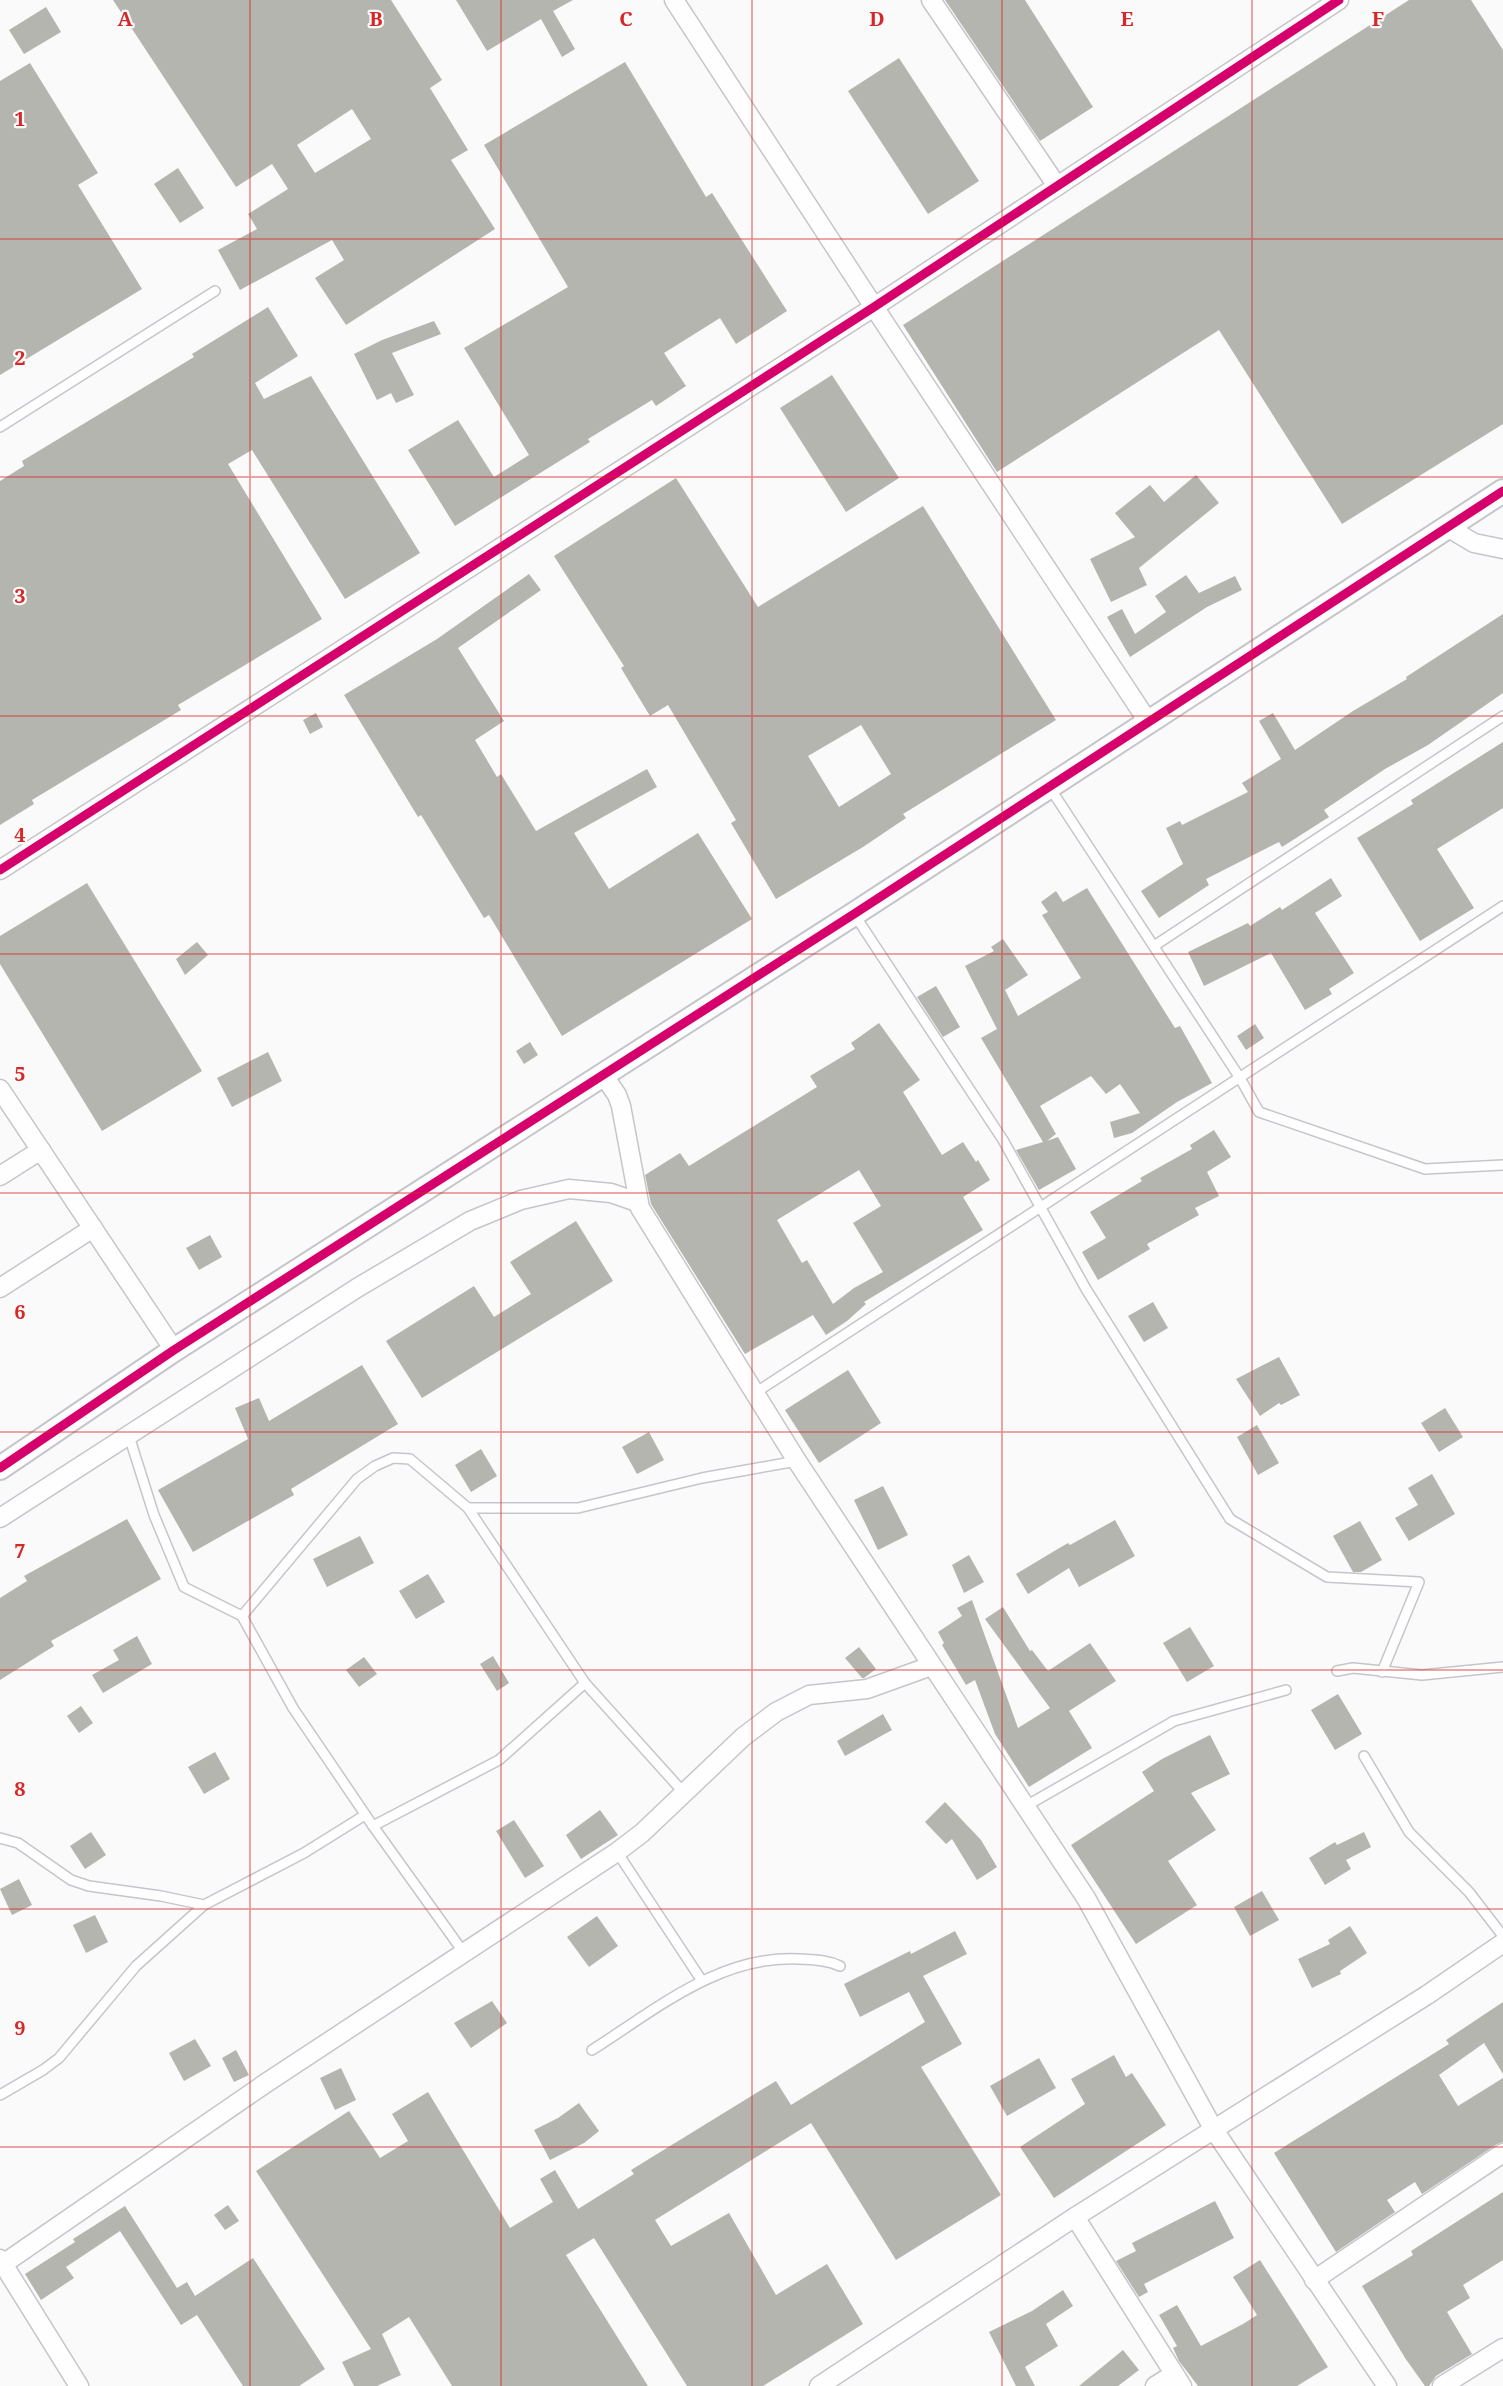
<svg xmlns="http://www.w3.org/2000/svg" width="1503" height="2386" font-family="'Noto Serif',serif">
<style>
.building{fill:#b5b5af;fill-rule:evenodd}
.lines{fill:none;stroke-linecap:round;stroke-linejoin:round}
.service-casing{stroke:#c6c5cb;stroke-width:12}
.minor-casing{stroke:#c6c5cb;stroke-width:21}
.tertiary-casing{stroke:#c6c5cb;stroke-width:26}
.service{stroke:#fefefe;stroke-width:9}
.minor{stroke:#fefefe;stroke-width:18}
.tertiary{stroke:#fefefe;stroke-width:22}
.cycleway-casing{stroke:#fafafa;stroke-width:13}
.cycleway{stroke:#d6006c;stroke-width:9}
.grid{fill:none;stroke:#d62828;stroke-width:1.5;stroke-opacity:0.55}
.grid-label{font-size:20px;text-anchor:middle;font-weight:bold;fill:#d62828;stroke:#fafafa;stroke-width:4.5;stroke-linejoin:round;paint-order:stroke}
</style>
<rect width="100%" height="100%" fill="#fafafa"/>
<g class="building">
<path d="M113,0h278l51,80 -12,8 38,62 -17,10 44,69 -149,96 -31,-47 29,-18 -12,-20 -92,50 -22,-40 39,-21 -9,-15 40,-25 -16,-25 -36,23zM352,109l19,30 -56,34 -18,-28z"/>
<polygon points="456,0 573,0 553,11 575,49 562,57 541,19 487,51"/>
<polygon points="945,0 1025,0 1093,107 1040,141"/>
<polygon points="1409,0 1471,0 1503,50 1503,424 1342,524 1219,330 997,472 903,325"/>
<polygon points="46,7 61,32 24,54 9,30"/>
<polygon points="899,58 979,181 928,214 848,91"/>
<polygon points="625,62 706,197 712,193 787,311 736,344 720,318 664,353 686,386 656,406 652,400 588,439 590,442 455,526 408,450 458,420 494,477 529,455 464,348 568,287 484,145"/>
<polygon points="30,63 98,173 78,185 142,289 0,375 0,81"/>
<polygon points="178,168 204,208 180,223 154,184"/>
<polygon points="268,307 298,356 255,383 264,399 311,376 420,553 345,599 252,450 228,464 322,619 178,705 181,710 32,800 34,804 0,825 0,481 24,466 22,461 194,357 192,354"/>
<polygon points="434,321 441,334 392,353 414,395 396,403 391,393 377,400 354,354 382,340"/>
<polygon points="832,375 899,478 846,512 780,408"/>
<polygon points="1196,475 1219,503 1139,568 1147,585 1111,602 1090,559 1135,537 1115,513 1150,485 1164,502"/>
<path d="M676,478l82,129 165,-101 133,214 -153,94 3,4 -43,29 -87,52 -45,-76 5,-3 -68,-115 -18,11 -29,-48 3,-2 -70,-110zM861,725l30,49 -52,33 -31,-51z"/>
<polygon points="529,574 541,590 458,648 504,721 475,740 497,777 501,774 536,831 647,769 657,787 574,833 609,889 698,833 752,919 562,1036 489,915 484,918 421,815 418,817 344,695 437,639"/>
<polygon points="1186,575 1199,593 1235,576 1242,590 1207,607 1130,657 1107,617 1122,609 1135,634 1166,612 1155,596"/>
<polygon points="1503,614 1503,693 1428,745 1385,769 1324,810 1329,817 1282,847 1279,842 1206,879 1209,885 1159,918 1141,891 1183,864 1166,828 1180,821 1182,825 1248,792 1242,783 1281,759 1259,721 1273,713 1295,750 1353,711 1407,679 1406,677"/>
<polygon points="316,713 323,727 310,734 303,720"/>
<polygon points="1503,742 1503,808 1437,849 1474,908 1420,941 1357,838 1413,804 1411,800"/>
<polygon points="1331,878 1342,896 1315,913 1354,973 1329,989 1332,994 1305,1010 1271,953 1204,986 1188,952 1248,923 1250,926 1280,907 1282,910"/>
<polygon points="87,883 202,1071 102,1131 0,964 0,936"/>
<polygon points="1087,888 1175,1028 1180,1026 1212,1083 1177,1102 1132,1133 1114,1138 1110,1122 1140,1113 1120,1084 1106,1094 1091,1076 1040,1106 1056,1134 1047,1141 1058,1137 1076,1169 1039,1190 1016,1150 1043,1142 981,1038 997,1029 965,966 994,951 991,947 1003,939 1028,975 1005,990 1018,1016 1081,978 1042,915 1048,912 1041,902 1056,891 1063,902"/>
<polygon points="197,942 208,955 185,975 176,959"/>
<polygon points="936,986 960,1027 943,1037 917,997"/>
<path d="M879,1023l41,57 -17,12 39,63 21,-13 13,20 2,-2 12,20 -27,17 20,33 -119,72 2,2 -19,17 -21,14 -13,-20 -68,39 -94,-150 -6,-29 35,-22 9,13 128,-79 -7,-11 45,-27 -4,-6zM859,1170l22,36 -28,17 30,49 -29,16 -21,16 -26,-44 -5,3 -25,-43z"/>
<polygon points="1255,1024 1264,1038 1246,1050 1237,1036"/>
<polygon points="530,1042 538,1055 524,1064 516,1051"/>
<polygon points="268,1052 282,1081 232,1107 217,1078"/>
<polygon points="1214,1130 1231,1157 1207,1172 1219,1196 1195,1208 1199,1215 1147,1244 1150,1249 1098,1280 1082,1252 1106,1238 1090,1212 1142,1181 1140,1178 1192,1149 1190,1145"/>
<polygon points="576,1221 613,1281 422,1398 386,1341 474,1286 494,1317 531,1294 510,1262"/>
<polygon points="210,1235 222,1257 199,1270 186,1248"/>
<polygon points="1153,1302 1168,1328 1144,1342 1128,1316"/>
<polygon points="1279,1357 1300,1395 1281,1405 1279,1403 1260,1416 1236,1379"/>
<polygon points="362,1365 398,1424 291,1489 294,1495 193,1552 158,1490 248,1439 235,1408 259,1398 269,1421"/>
<polygon points="848,1370 881,1423 819,1463 785,1410"/>
<polygon points="1445,1408 1463,1437 1439,1452 1421,1423"/>
<polygon points="1257,1425 1279,1463 1258,1475 1237,1437"/>
<polygon points="649,1432 664,1460 637,1474 622,1447"/>
<polygon points="481,1449 497,1476 471,1492 455,1465"/>
<polygon points="1432,1474 1455,1514 1409,1541 1395,1518 1418,1505 1408,1488"/>
<polygon points="883,1486 908,1535 878,1550 854,1500"/>
<polygon points="127,1519 161,1579 51,1641 54,1646 0,1680 0,1598 27,1581 24,1576"/>
<polygon points="1115,1520 1135,1556 1079,1587 1069,1568 1028,1594 1016,1574 1056,1550 1068,1543 1070,1545"/>
<polygon points="1360,1521 1382,1560 1361,1572 1353,1572 1333,1536"/>
<polygon points="360,1536 374,1563 327,1587 313,1559"/>
<polygon points="969,1555 984,1582 964,1593 952,1565"/>
<polygon points="428,1574 445,1602 416,1619 399,1591"/>
<polygon points="972,1600 1018,1728 1050,1708 985,1619 1003,1607 1030,1651 1032,1650 1048,1671 1090,1643 1116,1681 1069,1711 1092,1748 1029,1787 995,1734 975,1680 966,1685 942,1645 944,1643 938,1632 962,1616 957,1608"/>
<polygon points="1190,1627 1214,1666 1187,1682 1163,1643"/>
<polygon points="137,1636 152,1664 103,1693 92,1675 119,1660 113,1650"/>
<polygon points="859,1647 876,1669 864,1678 862,1678 845,1658"/>
<polygon points="493,1656 509,1683 497,1691 480,1664"/>
<polygon points="364,1657 377,1674 359,1687 346,1670"/>
<polygon points="1338,1694 1362,1734 1335,1750 1311,1710"/>
<polygon points="81,1706 93,1723 79,1733 67,1716"/>
<polygon points="883,1714 892,1730 845,1756 837,1741"/>
<polygon points="1210,1735 1230,1774 1191,1793 1216,1830 1168,1861 1197,1905 1136,1944 1071,1845 1154,1791 1142,1772 1162,1759"/>
<polygon points="215,1752 230,1779 204,1794 188,1767"/>
<polygon points="945,1802 981,1840 997,1867 977,1880 952,1839 946,1844 925,1822"/>
<polygon points="600,1810 618,1835 581,1859 566,1835"/>
<polygon points="514,1820 544,1866 525,1878 496,1831"/>
<polygon points="91,1832 106,1855 85,1869 70,1846"/>
<polygon points="1364,1832 1371,1847 1346,1860 1351,1869 1325,1885 1309,1858 1335,1842 1337,1845"/>
<polygon points="19,1879 32,1905 12,1915 0,1889"/>
<polygon points="1262,1891 1279,1920 1250,1936 1234,1907"/>
<polygon points="95,1915 108,1942 86,1953 73,1925"/>
<polygon points="597,1916 618,1946 589,1967 567,1937"/>
<polygon points="1350,1926 1367,1953 1340,1971 1341,1974 1312,1988 1298,1959 1330,1944 1328,1940"/>
<polygon points="955,1931 967,1954 923,1976 962,2044 921,2067 1001,2195 896,2260 811,2123 655,2220 671,2246 729,2213 776,2295 827,2264 863,2324 763,2386 687,2386 594,2238 566,2255 648,2386 452,2386 409,2317 382,2334 401,2375 377,2386 354,2386 342,2362 371,2349 256,2171 349,2111 380,2158 408,2141 392,2114 428,2092 510,2228 553,2202 540,2179 555,2170 578,2209 634,2174 631,2170 776,2081 791,2105 925,2022 909,1992 860,2017 844,1984 910,1951 911,1954"/>
<polygon points="492,2001 507,2023 471,2048 454,2023"/>
<polygon points="1503,2002 1503,2074 1484,2043 1439,2075 1458,2106 1503,2078 1503,2142 1497,2144 1422,2194 1415,2182 1387,2200 1395,2212 1336,2252 1274,2153 1449,2044 1446,2040"/>
<polygon points="195,2039 211,2066 184,2081 169,2053"/>
<polygon points="236,2050 249,2075 234,2082 222,2058"/>
<polygon points="1114,2055 1126,2077 1132,2073 1166,2125 1054,2198 1020,2147 1085,2104 1071,2079"/>
<polygon points="1039,2058 1056,2088 1007,2116 990,2086"/>
<polygon points="341,2068 356,2100 335,2110 320,2078"/>
<polygon points="579,2103 599,2131 584,2143 550,2160 534,2130 558,2118"/>
<polygon points="1503,2192 1503,2260 1463,2285 1470,2298 1447,2312 1472,2354 1436,2376 1429,2386 1425,2386 1405,2358 1362,2286 1413,2255 1411,2251"/>
<polygon points="1215,2201 1234,2238 1144,2284 1148,2292 1139,2297 1116,2261 1136,2251 1132,2243"/>
<polygon points="228,2205 239,2221 225,2230 214,2215"/>
<polygon points="125,2206 177,2288 187,2282 195,2296 253,2258 325,2369 299,2386 243,2386 197,2315 181,2325 120,2231 66,2267 74,2278 41,2300 25,2274 75,2242 73,2239"/>
<polygon points="1260,2260 1328,2367 1297,2386 1198,2386 1179,2361 1173,2348 1177,2346 1159,2315 1177,2305 1201,2346 1243,2324 1257,2315 1233,2277"/>
<polygon points="1063,2290 1073,2306 1046,2324 1058,2346 1025,2367 1035,2386 1016,2386 989,2332 1032,2311"/>
<polygon points="1123,2350 1139,2370 1118,2386 1079,2386"/>
</g>
<g class="lines">
<defs>
<g id="service">
<polyline points="0,427 215,291"/>
<polyline points="1050,788 1240,1078 1259,1112 1425,1169 1503,1165"/>
<polyline points="854,914 1003,1140 1086,1289 1230,1519 1327,1577 1419,1582 1382,1672"/>
<polyline points="1154,946 1503,716"/>
<polyline points="755,1393 1503,906"/>
<polyline points="129,1436 154,1515 184,1587 242,1616 293,1708 373,1826 464,1953"/>
<polyline points="468,1508 578,1508 702,1478 797,1461"/>
<polyline points="242,1616 357,1479 375,1466 393,1458 410,1459 468,1508 585,1683 684,1793"/>
<polyline points="1337,1671 1353,1668 1422,1675 1503,1667"/>
<polyline points="1364,1756 1409,1832 1469,1892 1503,1936"/>
<polyline points="1026,1806 1174,1721 1286,1690"/>
<polyline points="373,1826 499,1760 585,1683"/>
<polyline points="0,1838 18,1843 71,1880 89,1886 161,1896 204,1905"/>
<polyline points="617,1852 702,1981"/>
<path d="M592,2050c63,-40 129,-96 208,-91 15,1 27,1 40,7"/>
<polyline points="0,2095 43,2070 59,2058 136,1966 204,1905 304,1853 365,1815"/>
</g>
<g id="minor">
<polyline points="674,0 874,307 1149,723"/>
<polyline points="931,0 1057,186"/>
<polyline points="1447,527 1474,543 1503,549"/>
<polyline points="0,870 874,307 1339,0"/>
<polyline points="604,1076 617,1095 621,1106 640,1208 797,1461 1086,1898 1214,2130 1387,2386"/>
<polyline points="0,1089 174,1350"/>
<polyline points="0,1176 41,1150"/>
<polyline points="0,1288 93,1228"/>
<polyline points="0,1518 357,1288 470,1221 521,1200 569,1189 611,1193 637,1202"/>
<polyline points="1075,2217 1182,2386"/>
<polyline points="0,2259 79,2386"/>
<polyline points="3,2264 266,2083 617,1852 642,1833 743,1737 776,1712 809,1695 867,1689 931,1666"/>
<polyline points="1314,2280 1503,2153"/>
<polyline points="819,2386 1075,2217 1427,1995 1503,1943"/>
<polyline points="1155,2386 1174,2374"/>
<polyline points="1442,2386 1503,2348"/>
</g>
<polyline id="tertiary" points="0,1468 174,1350 854,914 1503,491"/>
</defs>
<use href="#service" class="service-casing"/>
<use href="#minor" class="minor-casing"/>
<use href="#tertiary" class="tertiary-casing"/>
<use href="#service" class="service"/>
<use href="#minor" class="minor"/>
<use href="#tertiary" class="tertiary"/>
<defs>
<g id="cycleway">
<polyline points="0,870 874,307 1339,0"/>
<polyline points="0,1468 174,1350 854,914 1503,491"/>
</g>
</defs>
<use href="#cycleway" class="cycleway-casing"/>
<use href="#cycleway" class="cycleway"/>
</g>
<path class="grid" d="M250,0v2386M501,0v2386M752,0v2386M1002,0v2386M1252,0v2386M0,239h1503M0,477h1503M0,716h1503M0,954h1503M0,1193h1503M0,1432h1503M0,1670h1503M0,1909h1503M0,2147h1503"/>
<g class="grid-label">
<text x="125" y="26">A</text>
<text x="376" y="26">B</text>
<text x="626" y="26">C</text>
<text x="877" y="26">D</text>
<text x="1127" y="26">E</text>
<text x="1378" y="26">F</text>
<text x="20" y="126">1</text>
<text x="20" y="365">2</text>
<text x="20" y="603">3</text>
<text x="20" y="842">4</text>
<text x="20" y="1081">5</text>
<text x="20" y="1319">6</text>
<text x="20" y="1558">7</text>
<text x="20" y="1796">8</text>
<text x="20" y="2035">9</text>
</g>
</svg>
